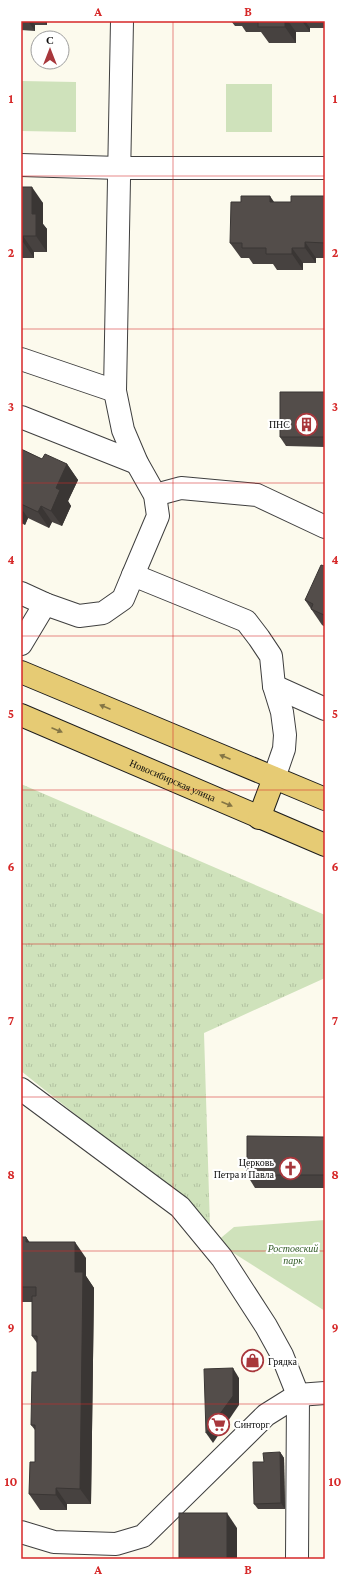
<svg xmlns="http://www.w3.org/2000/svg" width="346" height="1580" font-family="'Crimson Pro',serif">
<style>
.grass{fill:url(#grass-tufts)}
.park{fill:#cfe2bb}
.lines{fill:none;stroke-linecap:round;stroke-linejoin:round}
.minor-casing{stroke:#3f3f3f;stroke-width:24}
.major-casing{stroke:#1d1d1d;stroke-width:24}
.minor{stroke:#fff;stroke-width:22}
.major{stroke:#e6cb74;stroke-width:22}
.wall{fill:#474240}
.shaded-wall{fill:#3a3634}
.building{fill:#534d4a;stroke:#3a3634}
.oneway{fill:#847545}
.grid{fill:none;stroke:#d62828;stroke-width:1;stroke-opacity:0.55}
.labels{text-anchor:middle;stroke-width:4;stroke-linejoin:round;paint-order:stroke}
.poi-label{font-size:10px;fill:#0c0c0c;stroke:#fff;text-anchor:end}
.street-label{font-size:10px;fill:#0c0c0c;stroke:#fff}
.park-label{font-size:10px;font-style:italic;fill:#305a25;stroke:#fff}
.neatline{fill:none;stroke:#d62828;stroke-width:1.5}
.grid-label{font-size:13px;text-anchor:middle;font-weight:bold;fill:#d62828}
</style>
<defs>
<pattern id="grass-tufts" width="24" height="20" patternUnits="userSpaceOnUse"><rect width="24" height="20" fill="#cfe2bb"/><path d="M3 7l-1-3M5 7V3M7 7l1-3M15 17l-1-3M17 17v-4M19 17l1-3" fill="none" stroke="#b1c1a0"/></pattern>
</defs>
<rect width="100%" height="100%" fill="#fcfaed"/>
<polygon class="grass" points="21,784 325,915 325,978 204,1033 210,1227 184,1201 21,1071"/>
<g class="park">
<polygon points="21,81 76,82 76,132 21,131"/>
<rect x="226" y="84" width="46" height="48"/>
<polygon points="325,1220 325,1311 216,1242 234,1227"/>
</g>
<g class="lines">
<defs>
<g id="minor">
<polyline points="122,21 115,391 123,430 137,463 155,495 158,516 133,575"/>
<polyline points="21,165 119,168 325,168"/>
<polyline points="21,359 115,391"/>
<polyline points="21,417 137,463"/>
<polyline points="155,495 181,488 257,495 325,527"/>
<polyline points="21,593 45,604 79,616 103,613 123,599 133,575 246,621 259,638 271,656 274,686 282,712 285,735 284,749 274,778"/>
<polyline points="21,644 45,604"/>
<polyline points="274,686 325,709"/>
<polyline points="21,1089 180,1207 222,1258 266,1326 282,1355 298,1395 297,1559"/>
<polyline points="21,1532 54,1542 116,1544 143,1536 266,1415 298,1395 325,1393"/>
</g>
<g id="major">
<polyline points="21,672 325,799"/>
<path id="s1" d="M21,715l304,130"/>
<polyline points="259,818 274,778"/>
</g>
</defs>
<use href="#minor" class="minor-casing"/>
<use href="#major" class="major-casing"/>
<use href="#minor" class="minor"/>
<use href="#major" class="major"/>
</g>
<g class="wall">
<polygon points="21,21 47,21 47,25 35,25 35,31 21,30"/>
<polygon points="231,21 325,21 325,28 310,28 310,32 296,32 296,43 269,43 261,32 246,32 242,26 235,26"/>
<polygon points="21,187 43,203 43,224 47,229 47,252 34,252 34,258 21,258"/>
<polygon points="325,196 325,258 316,258 316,263 303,263 303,270 277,270 273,264 253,264 249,258 241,258 230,243 241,202 291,202"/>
<polygon points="325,392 325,447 286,446 280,437"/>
<polygon points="21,449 42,459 67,464 78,480 68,501 71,506 62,526 52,522 49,528 28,518 25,525 21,523"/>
<polygon points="325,566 325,627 322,625 305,600"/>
<polygon points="325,1137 325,1188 255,1188 247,1175"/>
<polygon points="21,1237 26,1237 29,1242 86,1258 86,1276 94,1288 91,1504 67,1504 67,1510 40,1510 29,1494 35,1462 35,1430 31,1425 37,1372 37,1343 32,1336 32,1302 21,1302"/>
<polygon points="280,1452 284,1458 285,1509 258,1509 254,1504 264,1462"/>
</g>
<g class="shaded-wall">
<polygon points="28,21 32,21 35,25 35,31"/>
<polygon points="44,21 47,21 47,25"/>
<polygon points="285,21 288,21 296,32 296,43 285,27"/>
<polygon points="302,21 305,21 310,28 310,32"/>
<polygon points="32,187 43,203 43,224 47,229 47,252 36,236 32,214"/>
<polygon points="270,196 281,212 270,202"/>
<polygon points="23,236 34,252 34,258 23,242"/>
<polygon points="305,242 316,258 316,263 305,248"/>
<polygon points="292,248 303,263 303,270 292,254"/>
<polygon points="325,392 325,438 324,437"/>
<polygon points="67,464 78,480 68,501 71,506 62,526 51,511 56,488"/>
<polygon points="41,506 52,522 49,528 38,512"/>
<polygon points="21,508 28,518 25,525 21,519"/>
<polygon points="26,1237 37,1253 26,1242"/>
<polygon points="75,1242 86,1258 86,1276 94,1288 91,1504 80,1489 75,1272"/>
<polygon points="233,1368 239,1378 239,1405 213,1443 206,1433"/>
<polygon points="280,1452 284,1458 285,1509 281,1503"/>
<polygon points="56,1488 67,1504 67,1510 56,1495"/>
<polygon points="227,1513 237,1528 237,1559 227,1559"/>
</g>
<g class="building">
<rect x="258" y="21" width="27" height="6"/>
<polygon points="21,187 32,187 32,214 36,214 36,236 23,236 23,242 21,242"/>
<polygon points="241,196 270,196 270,202 291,202 291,196 325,196 325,243 305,242 305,248 292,248 292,254 266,254 266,248 242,248 242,243 230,243 231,202 241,202"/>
<polygon points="280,392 325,392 324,437 280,437"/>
<polygon points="21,449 42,459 45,454 67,464 56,488 60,490 51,511 41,506 38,512 21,504"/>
<polygon points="321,565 325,566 325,613 324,615 311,609 313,604 305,600"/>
<polygon points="247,1136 325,1137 325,1175 247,1175"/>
<polygon points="21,1237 26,1237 26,1242 75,1242 75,1272 83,1272 80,1489 56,1488 56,1495 29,1494 30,1462 35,1462 35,1425 31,1425 32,1372 37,1372 37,1336 32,1336 32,1296 36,1296 36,1287 21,1287"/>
<polygon points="233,1368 233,1396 206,1433 204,1369"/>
<polygon points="280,1452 281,1503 254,1504 253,1462 264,1462 263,1453"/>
<rect x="179" y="1513" width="48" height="46"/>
</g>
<defs><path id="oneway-solid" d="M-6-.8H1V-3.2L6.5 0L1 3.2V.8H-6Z"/></defs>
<g class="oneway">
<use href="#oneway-solid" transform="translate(105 707) rotate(-157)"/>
<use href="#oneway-solid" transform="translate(57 730) rotate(23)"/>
<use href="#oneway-solid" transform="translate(225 757) rotate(-157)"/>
<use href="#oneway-solid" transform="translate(227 804) rotate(23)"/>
</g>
<path class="grid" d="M173,21v1538M21,176h304M21,329h304M21,483h304M21,636h304M21,790h304M21,944h304M21,1097h304M21,1251h304M21,1404h304"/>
<defs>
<symbol id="building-ring" viewBox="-11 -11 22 22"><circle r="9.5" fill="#fff" stroke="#a8373c" stroke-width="1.5"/><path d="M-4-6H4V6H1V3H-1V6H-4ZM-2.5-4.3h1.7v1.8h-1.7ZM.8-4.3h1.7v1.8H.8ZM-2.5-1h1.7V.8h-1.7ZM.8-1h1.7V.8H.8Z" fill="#a8373c"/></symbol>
<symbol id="church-ring" viewBox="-11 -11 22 22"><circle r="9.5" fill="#fff" stroke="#a8373c" stroke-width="1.5"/><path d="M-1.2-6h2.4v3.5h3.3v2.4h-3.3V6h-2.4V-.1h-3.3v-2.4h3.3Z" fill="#a8373c"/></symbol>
<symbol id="shop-ring" viewBox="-11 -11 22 22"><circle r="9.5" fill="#fff" stroke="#a8373c" stroke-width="1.5"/><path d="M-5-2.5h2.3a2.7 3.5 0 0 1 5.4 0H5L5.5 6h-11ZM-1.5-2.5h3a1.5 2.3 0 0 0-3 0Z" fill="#a8373c"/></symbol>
<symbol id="supermarket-ring" viewBox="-11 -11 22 22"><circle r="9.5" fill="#fff" stroke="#a8373c" stroke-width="1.5"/><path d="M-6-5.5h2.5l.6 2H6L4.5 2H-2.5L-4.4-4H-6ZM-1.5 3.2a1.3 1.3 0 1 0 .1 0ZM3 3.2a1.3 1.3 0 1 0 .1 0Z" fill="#a8373c"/></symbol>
</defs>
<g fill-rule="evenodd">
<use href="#building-ring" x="294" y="412" width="25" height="25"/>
<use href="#church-ring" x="278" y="1156" width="25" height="25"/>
<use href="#shop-ring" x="240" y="1348" width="25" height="25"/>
<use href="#supermarket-ring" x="206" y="1412" width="25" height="25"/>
</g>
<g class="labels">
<g class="poi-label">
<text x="290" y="428">ПНС</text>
<text x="274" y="1166">Церковь<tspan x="274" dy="12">Петра и Павла</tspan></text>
<text x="268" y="1365" text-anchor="start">Грядка</text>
<text x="234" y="1428" text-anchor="start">Синторг</text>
</g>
<g class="street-label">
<text dy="4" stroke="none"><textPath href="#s1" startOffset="165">Новосибирская улица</textPath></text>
</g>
<g class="park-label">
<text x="293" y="1252">Ростовский<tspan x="293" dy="12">парк</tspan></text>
</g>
</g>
<rect width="346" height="1580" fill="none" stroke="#ffffff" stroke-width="44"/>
<g transform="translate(50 50)"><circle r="19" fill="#ffffff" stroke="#9e9e9e"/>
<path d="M0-3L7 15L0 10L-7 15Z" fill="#a8373c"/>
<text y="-6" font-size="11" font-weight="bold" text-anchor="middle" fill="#0c0c0c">С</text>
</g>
<rect x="22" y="22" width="302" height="1536" class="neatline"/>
<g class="grid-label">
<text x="98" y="16">A</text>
<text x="248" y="16">B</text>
<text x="11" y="103">1</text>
<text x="335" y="103">1</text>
<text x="11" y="257">2</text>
<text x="335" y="257">2</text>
<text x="11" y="411">3</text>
<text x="335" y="411">3</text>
<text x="11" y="564">4</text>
<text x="335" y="564">4</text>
<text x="11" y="718">5</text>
<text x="335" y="718">5</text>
<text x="11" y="871">6</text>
<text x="335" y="871">6</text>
<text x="11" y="1025">7</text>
<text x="335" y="1025">7</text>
<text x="11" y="1179">8</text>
<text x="335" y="1179">8</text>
<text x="11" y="1332">9</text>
<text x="335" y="1332">9</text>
<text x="11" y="1486">10</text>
<text x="335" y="1486">10</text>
<text x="98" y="1574">A</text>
<text x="248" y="1574">B</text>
</g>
</svg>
